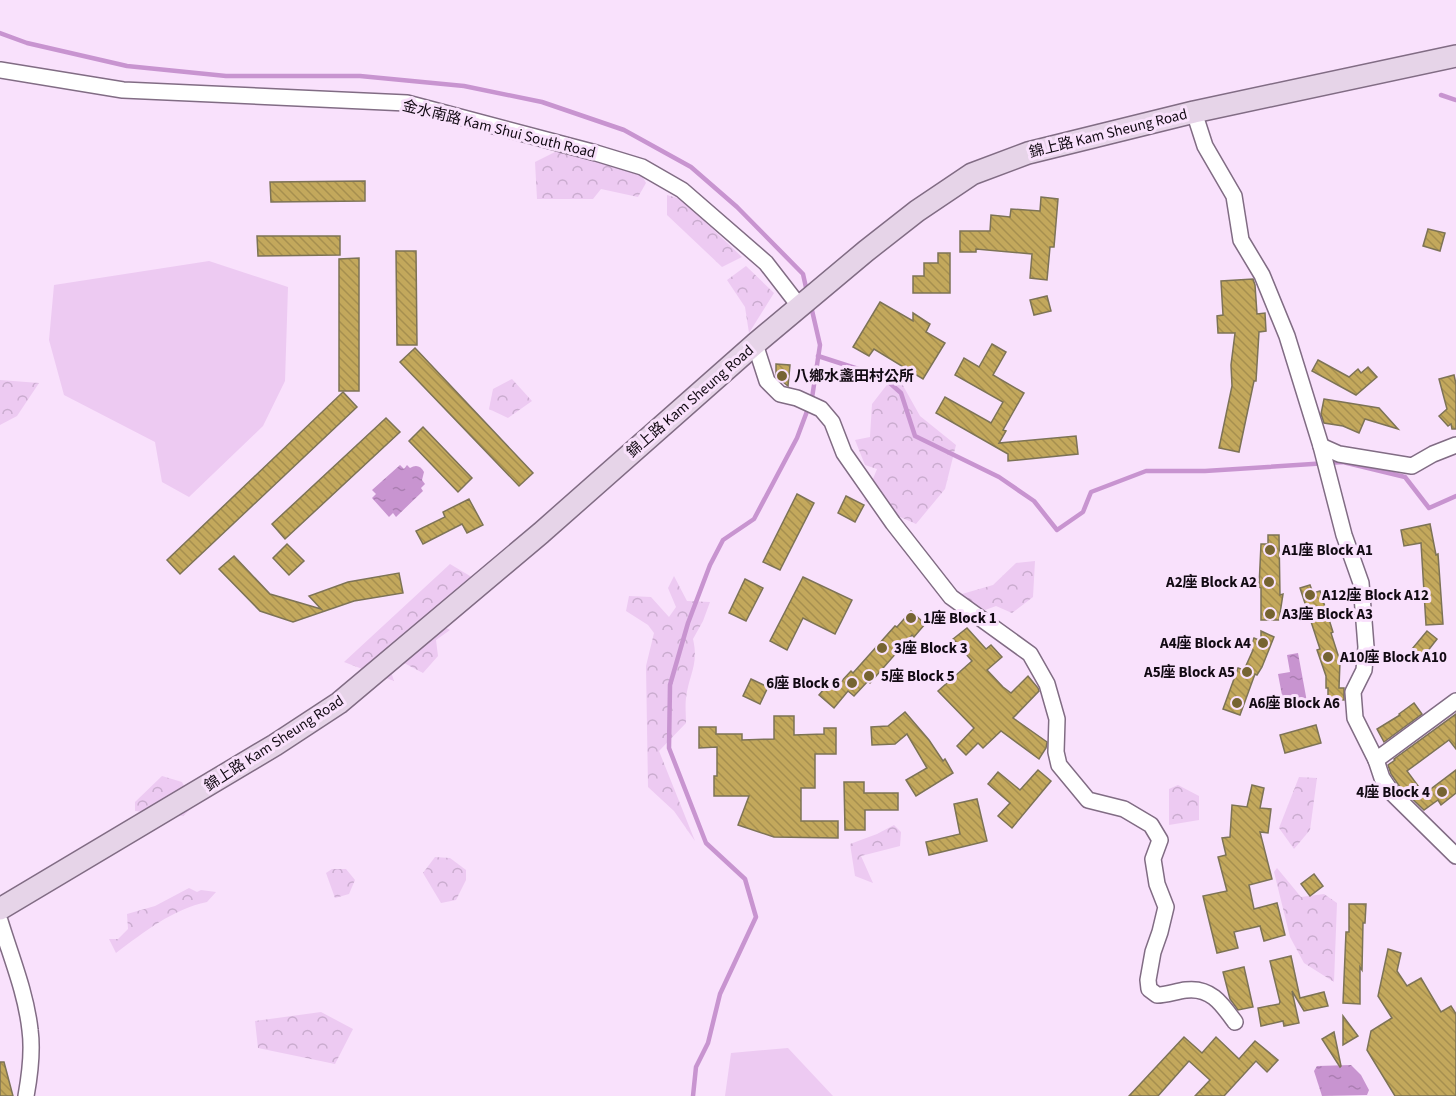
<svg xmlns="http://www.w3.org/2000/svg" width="1456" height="1096" font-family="'Source Sans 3','Noto Sans TC',sans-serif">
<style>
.grass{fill:#edcaf2}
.forest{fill:url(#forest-crowns)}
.water{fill:url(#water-ripples)}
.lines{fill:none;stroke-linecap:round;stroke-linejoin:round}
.stream{stroke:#c894d0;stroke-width:4.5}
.building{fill:url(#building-back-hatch);stroke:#7d7356;stroke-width:1.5}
.minor-casing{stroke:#816c84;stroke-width:18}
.secondary-casing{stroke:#816c84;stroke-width:24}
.minor{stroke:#fff;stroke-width:15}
.secondary{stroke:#e6d4e8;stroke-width:21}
.poi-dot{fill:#766432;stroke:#f9e1fc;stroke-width:2}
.labels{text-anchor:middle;stroke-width:6;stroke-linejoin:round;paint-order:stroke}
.street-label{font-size:15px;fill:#120a13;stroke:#f9e1fc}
.poi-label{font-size:15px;font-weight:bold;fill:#120a13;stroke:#f9e1fc;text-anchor:start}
</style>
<defs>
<pattern id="forest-crowns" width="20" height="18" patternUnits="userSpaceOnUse" patternTransform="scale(1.5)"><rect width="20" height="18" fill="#edcaf2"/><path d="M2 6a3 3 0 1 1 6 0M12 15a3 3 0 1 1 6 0" fill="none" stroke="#caaccf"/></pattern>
<pattern id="water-ripples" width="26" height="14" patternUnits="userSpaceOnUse" patternTransform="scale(1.5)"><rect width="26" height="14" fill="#c894d0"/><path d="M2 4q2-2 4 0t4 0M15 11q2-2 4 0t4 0" fill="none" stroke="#ab7eb2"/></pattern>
<pattern id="building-back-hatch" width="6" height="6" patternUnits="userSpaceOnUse" patternTransform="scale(1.5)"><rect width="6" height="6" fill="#c3a85c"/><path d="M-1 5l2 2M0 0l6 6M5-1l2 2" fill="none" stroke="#a68f4f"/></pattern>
</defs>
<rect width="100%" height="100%" fill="#f9e1fc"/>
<g class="grass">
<polygon points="209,261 288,287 285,381 263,426 189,497 162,482 155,442 64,395 49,340 54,285"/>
<polygon points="788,1048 833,1096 725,1096 731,1053"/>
</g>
<g class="forest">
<polygon points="577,141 631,155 646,183 638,197 601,189 593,199 537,199 535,162"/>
<polygon points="667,195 681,199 742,257 722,267 667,215"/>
<polygon points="746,266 774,293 749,333 745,307 727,280"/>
<polygon points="896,373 920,416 956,445 945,489 916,524 864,501 877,469 865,465 855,440 870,437 872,404"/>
<polygon points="512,379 532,401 508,418 489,409 493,389"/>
<polygon points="0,380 39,383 17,416 0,425"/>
<polygon points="1035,561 1033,597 1012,613 996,606 969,616 962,594 993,585 1016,563"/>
<polygon points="450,564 475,579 426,617 450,630 436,640 438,656 423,673 385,653 394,681 344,662"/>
<path d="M674,576l13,25 23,1 -7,19 -10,18c6,26 -4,35 -7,59 -1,8 0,17 0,25l-27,28 36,90 -21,-30 -26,-24 -2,-121 8,-33 -6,-8 -22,-14 3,-15 22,1 18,20 7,-10 -8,-19z"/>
<polygon points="162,776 182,782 194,806 183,816 135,811 135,802"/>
<polygon points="1299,777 1317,778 1310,830 1294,849 1279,828"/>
<polygon points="1178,785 1199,796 1199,820 1169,825 1169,789"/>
<polygon points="894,825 901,832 900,846 861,856 873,883 855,876 850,844 877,834"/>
<polygon points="435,857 450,858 466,870 466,880 456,900 441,903 423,873"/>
<polygon points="1277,868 1301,897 1324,894 1337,903 1334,982 1304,963 1290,937 1274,872"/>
<polygon points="332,869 346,869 355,880 349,894 335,898 326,873"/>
<path d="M189,888l8,4 4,-2 15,2 -9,10c-34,7 -63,30 -91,51l-7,-14h9l10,-10 -1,-15 28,-8z"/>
<polygon points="321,1012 353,1029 335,1064 258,1048 255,1021"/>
</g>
<g class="water">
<path d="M400,465l4,4 3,-4 3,3c6,-4 11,-2 14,4l-2,8 3,4 -4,4 2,3 -27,26 -3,-4 -4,4 -17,-19 4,-4 -4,-4z"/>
<polygon points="1298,653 1307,702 1284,706 1278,674 1290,672 1287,655"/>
<polygon points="1351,1065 1361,1075 1369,1090 1367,1095 1322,1096 1314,1071 1317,1066"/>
</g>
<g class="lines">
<g class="stream">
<polyline points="0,33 27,43 127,66 226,76 360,76 464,86 542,102 624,130 691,167 737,207 803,274 807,292"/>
<polyline points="1441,95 1456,100"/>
<polyline points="818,356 883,377 901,393 915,436 999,477 1034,501 1057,530 1083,512 1091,492 1146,471 1205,471 1343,462 1405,477 1429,508 1456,496"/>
<polyline points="693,1096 696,1067 708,1043 720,994 756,917 745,879 706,843 669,748 670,685 688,623 710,565 723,540 754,519 797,438 812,398 820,345 811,306"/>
</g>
</g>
<g class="building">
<polygon points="365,181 365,201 271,202 270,182"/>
<polygon points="1041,197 1058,199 1054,247 1050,247 1047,280 1030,278 1032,254 976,249 976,252 960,252 960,231 990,231 991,215 1010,217 1011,209 1040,211"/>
<polygon points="1428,229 1445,233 1440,251 1423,246"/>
<polygon points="257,236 340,236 340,255 258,256"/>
<polygon points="396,251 416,251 417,345 397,345"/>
<polygon points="938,253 950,253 950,293 913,293 913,276 924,276 924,263 938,263"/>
<polygon points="359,258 359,391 339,391 339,259"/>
<polygon points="1253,279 1255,285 1257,314 1265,313 1266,331 1259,332 1256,381 1254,381 1239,452 1219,448 1232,386 1231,365 1235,333 1218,333 1217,316 1223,315 1221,281"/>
<polygon points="1047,296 1051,311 1034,315 1030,300"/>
<polygon points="880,302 913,321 913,313 930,324 926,332 945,343 923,379 874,349 869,356 853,347"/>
<polygon points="992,344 1006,352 993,375 1024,393 1003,430 1006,431 999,443 1076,436 1078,454 1008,461 1008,454 936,413 945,397 991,423 1003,402 955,375 964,358 979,367"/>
<polygon points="415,348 533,473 519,486 400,362"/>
<polygon points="1318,360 1349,377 1358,369 1361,373 1368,367 1377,377 1356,395 1312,371"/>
<polygon points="776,364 790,365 788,386 776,376"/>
<polygon points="1454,375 1456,384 1456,429 1452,429 1451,424 1448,426 1439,416 1447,409 1439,379"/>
<polygon points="343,392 357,407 180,574 167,560"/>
<polygon points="1324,399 1379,408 1398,429 1365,419 1359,433 1343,426 1324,423 1321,414"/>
<polygon points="386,418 400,432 285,539 272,524"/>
<polygon points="423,427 472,478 458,492 409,441"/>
<polygon points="797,494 814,503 780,570 763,562"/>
<polygon points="846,496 864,505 855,522 838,513"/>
<polygon points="469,499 483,525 467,533 462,524 423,544 416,531 445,517 443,512"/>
<polygon points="1430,524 1436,555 1438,554 1443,624 1426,625 1421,543 1404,546 1401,530"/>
<polygon points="1268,535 1279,535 1280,595 1283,594 1279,620 1261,620 1261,588 1259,587 1261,544 1268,544"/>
<polygon points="287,544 304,561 289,575 273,558"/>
<polygon points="234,556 270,594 321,609 309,596 348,582 399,573 403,593 354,601 293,622 260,611 219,569"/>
<polygon points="803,577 852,600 835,634 803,618 787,650 770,641"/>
<polygon points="745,579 763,588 746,621 729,613"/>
<polygon points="1310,585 1313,593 1320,591 1333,632 1331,633 1340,661 1339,688 1344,688 1344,700 1328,699 1328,688 1326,688 1326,676 1317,650 1320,649 1300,588"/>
<polygon points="911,611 925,624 914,637 912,635 870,683 868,681 854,696 848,691 834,708 819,695 830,682 836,687 851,671 853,673 895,626 897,627"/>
<polygon points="967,628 986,649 991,645 1002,657 987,670 1003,687 1011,693 1028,676 1038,688 1039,691 1013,718 1047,742 1046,748 1039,759 1001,731 983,748 978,743 966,755 957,746 974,728 938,691 972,661 953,639"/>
<polygon points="1261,631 1274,637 1262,667 1257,675 1255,674 1240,715 1223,709 1238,668 1244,670 1253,650 1249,649 1254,638 1261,641"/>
<polygon points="1427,631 1437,639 1423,657 1412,649"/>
<polygon points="751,679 768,687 760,704 743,696"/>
<polygon points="1414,703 1422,714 1384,742 1377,729 1400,715 1399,714"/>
<polygon points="905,712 929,740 943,761 945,759 953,773 916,796 906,780 927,768 907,734 895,744 872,745 871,727 888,726"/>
<polygon points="1456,714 1456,749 1449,740 1407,771 1424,794 1456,770 1456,793 1441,805 1438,800 1424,810 1400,787 1391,774 1388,765 1395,760 1394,759"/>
<polygon points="774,716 794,716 794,735 824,734 824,728 836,728 836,754 815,754 815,788 801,788 801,821 838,821 838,838 774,837 738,825 749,796 714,796 714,776 717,776 717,747 699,748 699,727 716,727 716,734 742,734 742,740 774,739"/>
<polygon points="1316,725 1321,743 1285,753 1280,735"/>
<polygon points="1038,770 1051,781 1012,828 998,816 1010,803 988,784 998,772 1020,790"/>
<polygon points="844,782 864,782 864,793 898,793 898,810 865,810 865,830 845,830"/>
<polygon points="1252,785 1264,788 1260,808 1271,809 1268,833 1260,832 1272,879 1249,885 1254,909 1277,903 1285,935 1264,941 1260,926 1234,932 1238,948 1217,953 1203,896 1227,891 1218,857 1226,855 1222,838 1230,837 1232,805 1247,807"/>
<polygon points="977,799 987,841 929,855 926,842 960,834 954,804"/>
<polygon points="1314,874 1323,886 1310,896 1301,884"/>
<polygon points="1349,904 1366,904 1365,923 1363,923 1362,970 1360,967 1360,1004 1343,1003 1346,932 1349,932"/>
<polygon points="1388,949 1401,953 1397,971 1407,986 1421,978 1441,1012 1451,1006 1456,1014 1456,1096 1395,1096 1367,1050 1371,1031 1392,1018 1378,996"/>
<polygon points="1291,956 1300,998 1324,992 1328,1006 1304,1011 1292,991 1299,1023 1284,1026 1283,1021 1261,1026 1258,1008 1279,1004 1280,1002 1270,961"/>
<polygon points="1244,967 1253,1007 1238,1010 1230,999 1223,972"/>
<polygon points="1343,1016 1358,1036 1343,1045"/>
<polygon points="1334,1032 1341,1066 1340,1067 1322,1039"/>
<polygon points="1184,1037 1202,1053 1216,1037 1239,1059 1255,1041 1278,1060 1267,1072 1256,1061 1224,1096 1195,1096 1210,1080 1189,1061 1158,1096 1129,1096"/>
<polygon points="0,1062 4,1062 13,1096 0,1096"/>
</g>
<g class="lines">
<defs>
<g id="minor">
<polyline points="0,70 123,90 407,103 596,153 642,167 682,190 766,263 800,307"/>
<polyline points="1194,112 1205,146 1234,196 1241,240 1262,275 1287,336 1321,446 1344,535 1361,583 1366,647 1364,670 1353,692 1355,718 1376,760 1382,778 1392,793 1456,856"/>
<path d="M755,344l12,37 13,13 17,4 24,11 11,13 12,31 49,70 58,74 79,57 17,30 10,35 -1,33 3,13 29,35 36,9 27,16 9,15 -7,19 4,25 9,23 -6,25 -7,20 -5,28 1,9 8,6c10,0 19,-4 29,-5 25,-3 36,14 49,32"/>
<polyline points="1321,446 1339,454 1412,466 1433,454 1456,445"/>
<polyline points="1376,760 1456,701"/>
<path d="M0,921c11,36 26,72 30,109 3,22 0,44 -4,66"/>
</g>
<polyline id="secondary" points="0,909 275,745 339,703 541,533 755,344 866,251 917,211 972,174 1028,153 1194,112 1456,56"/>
</defs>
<use href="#minor" class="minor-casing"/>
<use href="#secondary" class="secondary-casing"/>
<use href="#minor" class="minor"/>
<use href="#secondary" class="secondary"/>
</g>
<g class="poi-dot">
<circle cx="782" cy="376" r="6"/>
<circle cx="1270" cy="550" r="6"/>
<circle cx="1269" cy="582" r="6"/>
<circle cx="1310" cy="595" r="6"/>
<circle cx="1270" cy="614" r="6"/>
<circle cx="911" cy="618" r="6"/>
<circle cx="1263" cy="643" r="6"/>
<circle cx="882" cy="648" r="6"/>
<circle cx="1328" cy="657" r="6"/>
<circle cx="1247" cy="672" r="6"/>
<circle cx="869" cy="676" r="6"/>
<circle cx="852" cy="683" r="6"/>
<circle cx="1237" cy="703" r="6"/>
<circle cx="1442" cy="792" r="6"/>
</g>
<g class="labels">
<g class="street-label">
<text transform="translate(499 129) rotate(14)" y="5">金水南路 Kam Shui South Road</text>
<text transform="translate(1108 133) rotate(-14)" y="5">錦上路 Kam Sheung Road</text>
<text transform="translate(690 401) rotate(-41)" y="5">錦上路 Kam Sheung Road</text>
<text transform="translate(274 743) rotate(-33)" y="5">錦上路 Kam Sheung Road</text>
</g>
<g class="poi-label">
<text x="794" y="381">八鄉水盞田村公所</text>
<text x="1282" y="555">A1座 Block A1</text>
<text x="1257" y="587" text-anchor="end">A2座 Block A2</text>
<text x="1322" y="600">A12座 Block A12</text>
<text x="1282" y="619">A3座 Block A3</text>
<text x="923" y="623">1座 Block 1</text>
<text x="1251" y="648" text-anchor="end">A4座 Block A4</text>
<text x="894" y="653">3座 Block 3</text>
<text x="1340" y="662">A10座 Block A10</text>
<text x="1235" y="677" text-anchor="end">A5座 Block A5</text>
<text x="881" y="681">5座 Block 5</text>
<text x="840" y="688" text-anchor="end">6座 Block 6</text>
<text x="1249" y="708">A6座 Block A6</text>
<text x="1430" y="797" text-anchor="end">4座 Block 4</text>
</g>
</g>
</svg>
